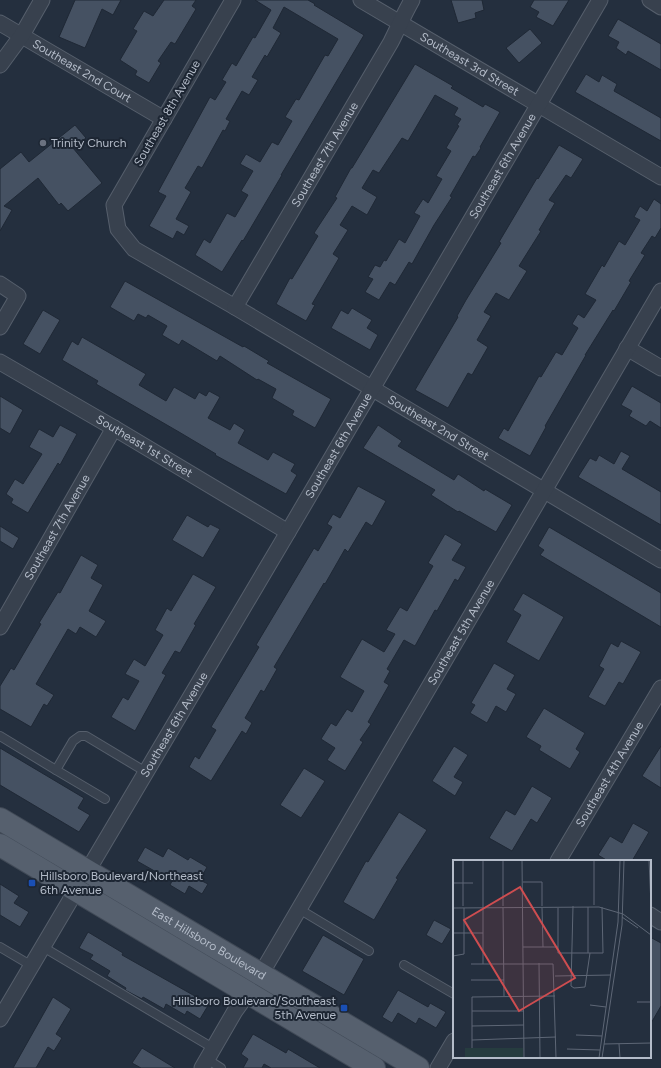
<svg xmlns="http://www.w3.org/2000/svg" width="661" height="1068" font-family="Figtree,sans-serif">
<style>
.building{fill:#455162;stroke:#1f2835}
.lines{fill:none;stroke-linecap:round;stroke-linejoin:round}
.service-casing{stroke:#565f6c;stroke-width:10}
.minor-casing{stroke:#565f6c;stroke-width:17}
.primary-casing{stroke:#414a57;stroke-width:24}
.service{stroke:#38414e;stroke-width:8}
.minor{stroke:#38414e;stroke-width:15}
.primary{stroke:#56606e;stroke-width:22}
.worship-dot{fill:#6b7280;stroke:#1d2633;stroke-width:1.5}
.transit-dot{fill:#1a4fb4;stroke:#1d2633;stroke-width:1.5}
.labels{text-anchor:middle;stroke-width:4;stroke-linejoin:round;paint-order:stroke}
.street-label{font-size:12px;fill:#b4bcc9;stroke:#1d2633}
.poi-label{font-size:12px;fill:#b4bcc9;stroke:#1d2633;text-anchor:start}
.inset-road{fill:none;stroke:#5e6776;stroke-width:1}
.view{fill:#ce4d50;fill-opacity:0.15;stroke:#ce4d50;stroke-width:2}
.inset-edge{fill:none;stroke:#b4bcc9;stroke-width:2}
</style>
<rect width="100%" height="100%" fill="#242f3e"/>
<g class="building">
<polygon points="75,0 121,0 113,15 102,9 85,48 59,37"/>
<polygon points="164,0 196,0 192,6 196,9 175,44 171,42 158,61 161,63 149,83 135,75 137,71 120,60 137,31 133,29 144,11 153,16"/>
<polygon points="255,0 308,0 315,4 314,5 364,35 281,175 282,175 243,241 242,240 222,272 195,255 204,239 210,243 227,213 235,217 248,195 241,191 253,171 240,164 246,154 260,162 272,142 278,145 292,121 285,117 296,99 299,100 325,55 328,56 338,39 284,7 273,28 281,33 267,57 265,55 252,77 258,80 249,95 242,91 226,119 230,121 225,131 223,130 202,168 198,166 185,188 191,192 176,219 189,226 184,235 177,231 173,239 149,226 166,196 158,192 210,97 215,100 226,82 222,80 232,63 236,66 253,37 255,38 271,10"/>
<polygon points="451,0 482,0 484,10 475,13 476,18 458,23"/>
<polygon points="534,0 569,0 553,26 536,17 539,12 530,7"/>
<polygon points="618,19 661,44 661,70 628,51 626,55 616,48 619,42 608,36"/>
<polygon points="530,29 542,43 519,63 506,48"/>
<polygon points="415,64 453,86 451,88 483,107 485,104 500,112 480,147 481,148 475,157 473,156 450,196 452,197 434,225 412,264 409,262 395,285 390,282 379,300 365,292 373,279 368,277 375,265 380,267 384,260 386,261 399,239 405,243 420,216 414,213 423,199 428,203 442,179 436,176 451,151 446,148 459,126 457,125 461,119 454,115 458,108 435,95 408,141 402,138 379,173 373,170 362,188 377,197 367,215 352,206 340,225 348,230 333,254 339,258 312,304 315,305 306,321 276,304 290,278 292,279 318,236 314,233 337,198 335,197 351,168 352,168"/>
<polygon points="586,74 599,82 602,75 617,84 614,91 661,118 661,141 575,92"/>
<polygon points="75,125 86,138 73,148 102,183 68,211 61,203 59,205 38,178 4,206 12,210 0,231 0,169 21,152 29,162"/>
<polygon points="559,145 583,159 571,178 566,175 549,200 555,203 539,230 541,231 519,266 527,271 509,300 496,293 484,312 491,316 477,340 488,347 472,375 468,373 448,408 415,390 458,317 457,316 466,300 501,243 499,242 537,178 538,179"/>
<polygon points="654,199 661,204 661,228 655,238 652,236 641,253 645,255 629,281 631,282 614,311 613,310 585,355 586,355 545,426 546,427 530,456 498,438 504,428 508,431 539,376 541,377 556,352 562,355 578,328 572,324 578,314 584,318 596,300 585,294 602,265 604,267 619,241 625,245 640,220 634,217 640,206 647,211"/>
<polygon points="125,281 243,347 244,346 269,361 267,363 331,399 315,428 292,415 294,411 272,398 276,389 258,379 257,380 220,356 217,361 182,340 179,345 162,335 167,326 148,315 146,318 138,314 134,321 110,307"/>
<polygon points="352,308 372,320 367,328 378,335 370,350 331,328 341,310 348,314"/>
<polygon points="43,310 60,320 40,354 23,344"/>
<polygon points="82,337 146,374 139,385 166,401 174,387 195,399 199,392 206,396 209,391 220,397 208,418 230,430 234,423 245,430 238,443 268,460 273,452 295,464 291,471 297,475 286,494 215,455 216,454 179,432 96,384 98,381 62,360 72,341 78,345"/>
<polygon points="632,386 661,403 661,428 650,421 646,426 629,416 632,411 621,405"/>
<polygon points="0,396 23,410 10,434 0,428"/>
<polygon points="60,425 77,434 60,465 58,463 28,513 11,503 13,499 6,494 15,479 23,484 42,454 29,447 39,429 53,437"/>
<polygon points="378,425 402,441 398,446 454,480 458,474 484,491 485,489 512,505 496,532 459,511 458,512 431,495 435,490 363,448"/>
<polygon points="621,451 630,456 622,469 661,492 661,525 578,477 590,458 596,461 599,455 614,464"/>
<polygon points="358,486 386,501 372,526 366,522 348,552 345,549 325,584 324,583 274,667 277,669 264,692 261,690 245,718 252,723 246,734 242,731 211,781 189,767 195,756 199,759 216,730 211,727 259,647 256,645 314,548 318,551 332,527 327,524 333,514 340,518"/>
<polygon points="187,515 208,527 210,524 220,529 203,558 172,540"/>
<polygon points="0,526 19,538 13,549 0,541"/>
<polygon points="549,527 661,593 661,627 540,555 544,550 538,546"/>
<polygon points="445,534 462,544 452,560 466,567 458,581 455,579 437,611 435,610 415,646 404,640 387,669 390,671 384,682 389,685 368,722 371,724 360,740 363,742 345,771 327,760 335,748 321,739 331,723 336,726 347,709 352,712 364,691 340,677 362,639 384,652 395,634 386,630 400,607 407,611 433,566 428,563"/>
<polygon points="81,555 98,565 91,578 103,585 89,611 106,621 96,637 80,627 76,634 68,629 36,684 54,695 47,706 44,704 31,727 0,709 0,686 11,668 14,670 41,624 39,623 58,592 60,593"/>
<polygon points="193,574 216,587 194,624 196,625 180,653 175,651 162,673 166,675 135,731 111,717 123,697 128,700 139,681 125,674 134,659 145,666 163,635 155,630 167,608 171,611"/>
<polygon points="523,593 564,617 539,661 506,642 521,615 513,610"/>
<polygon points="621,641 641,652 623,684 619,682 605,706 588,697 604,669 599,666 611,643 618,647"/>
<polygon points="494,663 515,675 507,689 516,694 506,712 496,706 487,723 470,713 475,705 471,703"/>
<polygon points="544,708 585,733 576,749 580,752 570,769 539,750 541,746 526,737"/>
<polygon points="454,746 468,755 454,777 463,782 455,796 432,781"/>
<polygon points="661,746 661,788 642,776"/>
<polygon points="0,748 84,798 78,808 90,815 79,832 0,785"/>
<polygon points="304,768 325,781 301,818 280,805"/>
<polygon points="532,786 552,798 537,823 531,819 512,851 489,838 506,810 515,815"/>
<polygon points="399,812 427,830 396,878 398,879 374,920 343,902 366,861 368,862"/>
<polygon points="633,823 649,832 632,861 608,861 598,855 610,836 622,843"/>
<polygon points="145,847 163,857 168,848 188,860 190,857 207,867 200,880 208,884 202,894 189,886 185,894 170,885 172,881 137,861"/>
<polygon points="0,884 19,896 14,903 29,912 20,927 0,915"/>
<polygon points="434,920 451,929 442,944 426,935"/>
<polygon points="88,932 123,953 122,955 209,1004 200,1019 187,1011 185,1015 166,1004 164,1009 143,997 142,999 125,990 126,988 107,976 110,971 90,959 93,955 79,948"/>
<polygon points="323,935 364,959 344,995 302,971"/>
<polygon points="650,937 661,943 661,1006 650,1025"/>
<polygon points="398,990 428,1007 430,1003 446,1012 436,1028 419,1018 416,1024 398,1013 392,1023 382,1017"/>
<polygon points="53,997 71,1009 56,1034 62,1038 54,1051 48,1047 36,1068 13,1068"/>
<polygon points="253,1034 286,1053 288,1049 320,1068 271,1068 264,1064 262,1068 243,1068 248,1059 241,1054"/>
<polygon points="142,1048 175,1068 141,1068 132,1063"/>
</g>
<g class="lines">
<defs>
<g id="service">
<polyline points="0,736 56,770"/>
<polyline points="105,799 56,770 73,741 80,736 86,736 146,772"/>
<polyline points="299,909 369,951"/>
<polyline points="0,947 32,966"/>
<polyline points="43,947 213,1048"/>
<polyline points="404,965 454,994"/>
<polyline points="207,1059 221,1068"/>
</g>
<g id="minor">
<path id="s1" d="M233,0l-119,205 4,24 16,20 101,58 426,253"/>
<path id="s2" d="M361,0l300,177"/>
<polyline points="650,0 661,7"/>
<path id="s3" d="M0,23l164,96"/>
<polyline points="0,65 22,35 42,0"/>
<polyline points="0,284 18,296 0,327"/>
<path id="s4" d="M235,307l156,-265c7,-14 13,-28 21,-42"/>
<polyline points="627,348 661,368"/>
<path id="s5" d="M0,362l114,66 174,104"/>
<path id="s6" d="M0,627l114,-199"/>
<path id="s7" d="M558,861l103,-173"/>
<polyline points="650,915 661,922"/>
<path id="s8" d="M261,974l400,-683"/>
<path id="s9" d="M0,1019l288,-487 312,-532"/>
<polyline points="202,1068 235,1011 248,993"/>
<polyline points="438,1068 454,1041"/>
</g>
<g id="primary">
<path id="s10" d="M0,819l418,249"/>
<polyline points="0,845 374,1068"/>
</g>
</defs>
<use href="#service" class="service-casing"/>
<use href="#minor" class="minor-casing"/>
<use href="#primary" class="primary-casing"/>
<use href="#service" class="service"/>
<use href="#minor" class="minor"/>
<use href="#primary" class="primary"/>
</g>
<circle class="worship-dot" cx="43" cy="143" r="4"/>
<g class="transit-dot">
<rect x="28" y="879" width="8" height="8" rx="2"/>
<rect x="340" y="1004" width="8" height="8" rx="2"/>
</g>
<g class="labels">
<g class="street-label">
<text dy="4" stroke="none"><textPath href="#s2" startOffset="126">Southeast 3rd Street</textPath></text>
<text dy="4" stroke="none"><textPath href="#s3" startOffset="95">Southeast 2nd Court</textPath></text>
<text transform="translate(167 113) rotate(-60)" y="4">Southeast 8th Avenue</text>
<text dy="4" stroke="none"><textPath href="#s4" startOffset="177">Southeast 7th Avenue</textPath></text>
<text dy="4" stroke="none"><textPath href="#s9" startOffset="990">Southeast 6th Avenue</textPath></text>
<text dy="4" stroke="none"><textPath href="#s1" startOffset="640">Southeast 2nd Street</textPath></text>
<text dy="4" stroke="none"><textPath href="#s9" startOffset="666">Southeast 6th Avenue</textPath></text>
<text dy="4" stroke="none"><textPath href="#s5" startOffset="167">Southeast 1st Street</textPath></text>
<text dy="4" stroke="none"><textPath href="#s6" startOffset="115">Southeast 7th Avenue</textPath></text>
<text dy="4" stroke="none"><textPath href="#s8" startOffset="396">Southeast 5th Avenue</textPath></text>
<text dy="4" stroke="none"><textPath href="#s9" startOffset="342">Southeast 6th Avenue</textPath></text>
<text dy="4" stroke="none"><textPath href="#s7" startOffset="101">Southeast 4th Avenue</textPath></text>
<text dy="4" stroke="none"><textPath href="#s10" startOffset="243">East Hillsboro Boulevard</textPath></text>
</g>
<g class="poi-label">
<text x="51" y="147">Trinity Church</text>
<text x="40" y="880">Hillsboro Boulevard/Northeast<tspan x="40" dy="14">6th Avenue</tspan></text>
<text x="336" y="1005" text-anchor="end">Hillsboro Boulevard/Southeast<tspan x="336" dy="14">5th Avenue</tspan></text>
</g>
</g>
<g transform="translate(453 860)">
<rect width="198" height="198" fill="#242f3e"/>
<path d="M12,188h58v10h-58z" fill="#263c3f"/>
<path class="inset-road" d="M10,0v46M30,0v104M50,0v46M69,0l2,198M141,0v45M196,0l2,45M70,22h19v24M0,23h20M120,46l-2,80 3,2 11,-1 5,-34M135,47v46M0,48l146,-1 24,7 28,21M50,48l1,88M89,48l1,39M105,48v45h45l-1,-46M169,57l16,11M0,73h30M70,87h35M0,96l11,-2v-46M86,103l1,95M18,104h82l3,94M102,116l56,-1M18,120h33M184,142h14M137,145l16,2M19,151h52M19,166l52,-1M123,175l26,1M19,180l84,-3M151,184l47,-1M166,184l1,14M19,188v-51l83,-1M114,189l33,1M146,198l19,-136 2,-62M149,198l20,-133 2,-65"/>
<path class="view" d="M67,27l55,91 -56,33 -55,-91z"/>
<rect width="198" height="198" class="inset-edge"/>
</g>
</svg>
